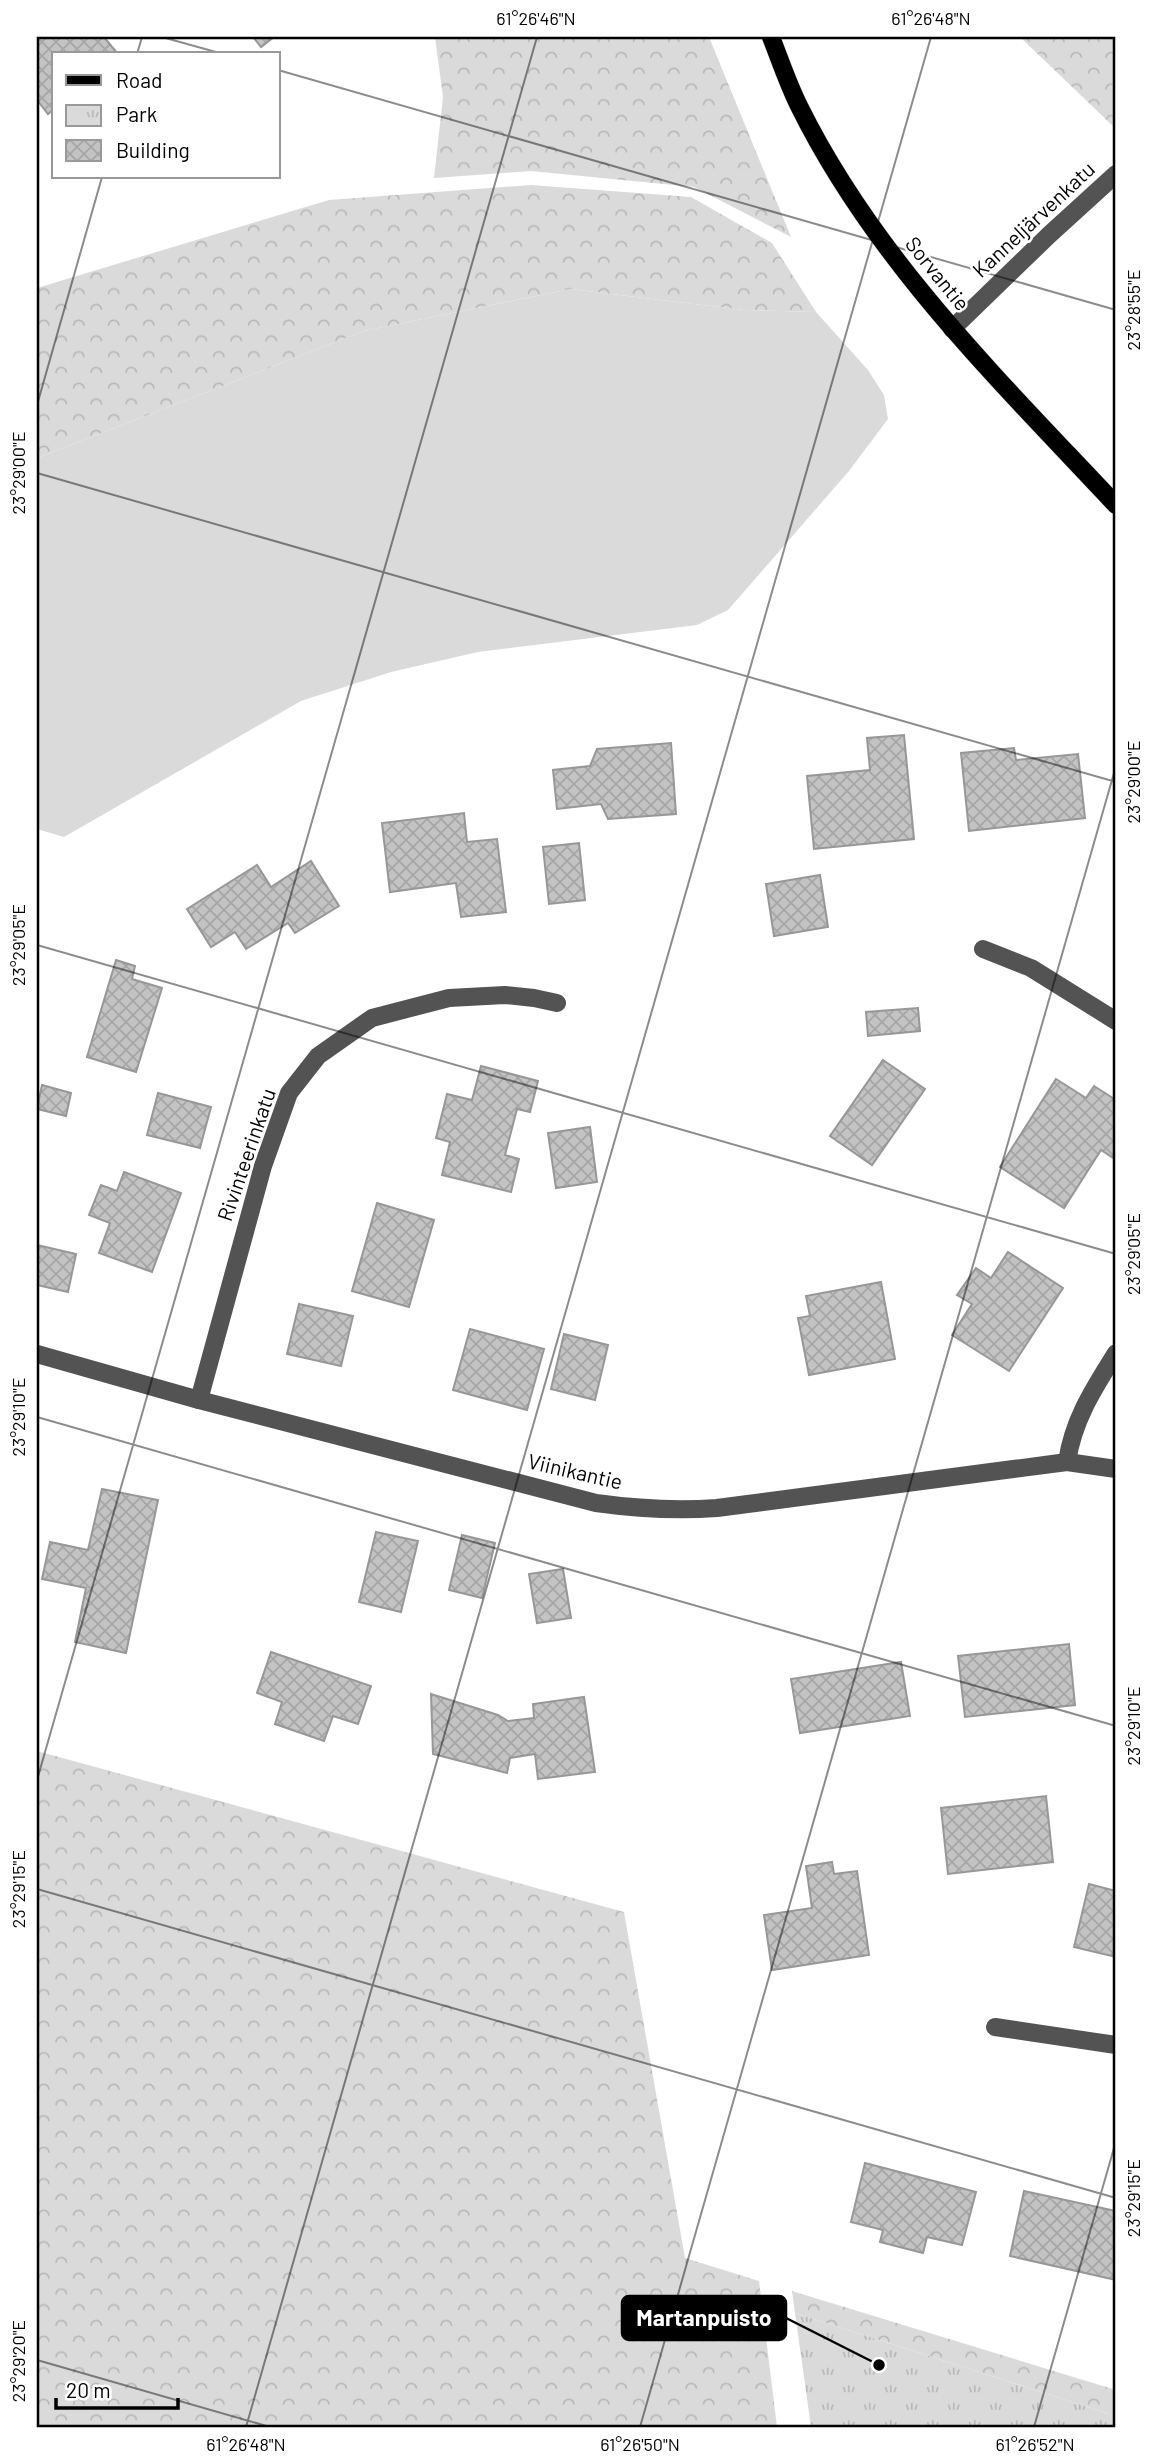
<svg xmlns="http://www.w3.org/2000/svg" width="1153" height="2464" font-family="Barlow,sans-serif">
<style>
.grass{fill:#dadada}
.forest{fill:url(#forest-crowns)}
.park{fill:url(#park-tufts)}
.building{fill:url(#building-cross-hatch);stroke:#979797;stroke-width:2}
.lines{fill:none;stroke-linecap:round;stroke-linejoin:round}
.major-casing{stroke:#dbdbdb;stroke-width:19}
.minor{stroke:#535353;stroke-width:18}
.major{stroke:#000;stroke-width:18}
.ticks{fill:none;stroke:#000;stroke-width:2;stroke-opacity:0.45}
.labels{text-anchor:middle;stroke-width:5;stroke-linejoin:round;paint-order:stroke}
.street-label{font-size:21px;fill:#000;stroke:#fff}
.leader{fill:none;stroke:#000;stroke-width:2.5}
.callout-dot{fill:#000;stroke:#fff;stroke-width:2.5}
.callout{fill:#000;stroke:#000;stroke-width:2.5}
.callout-label{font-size:23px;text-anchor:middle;font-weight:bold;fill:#fff}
.neatline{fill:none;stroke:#000;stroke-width:2.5}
.ticks-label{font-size:18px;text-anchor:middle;fill:#000}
</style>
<defs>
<pattern id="forest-crowns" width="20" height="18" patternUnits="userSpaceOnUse" patternTransform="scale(1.75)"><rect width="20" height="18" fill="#dadada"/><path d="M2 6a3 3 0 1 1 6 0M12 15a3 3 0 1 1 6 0" fill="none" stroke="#b9b9b9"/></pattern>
<pattern id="park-tufts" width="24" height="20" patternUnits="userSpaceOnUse" patternTransform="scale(1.75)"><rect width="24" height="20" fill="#dadada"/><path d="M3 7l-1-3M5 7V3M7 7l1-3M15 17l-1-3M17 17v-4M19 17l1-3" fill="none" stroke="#b9b9b9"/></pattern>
<pattern id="building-cross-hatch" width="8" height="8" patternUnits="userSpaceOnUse" patternTransform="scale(1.75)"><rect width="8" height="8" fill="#c3c3c3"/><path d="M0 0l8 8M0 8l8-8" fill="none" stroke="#a6a6a6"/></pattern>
</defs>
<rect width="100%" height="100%" fill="#fff"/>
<polygon class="grass" points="570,289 744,310 816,312 868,370 884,395 888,419 849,471 728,610 697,625 478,652 391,672 301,701 64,837 37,829 37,458 364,331"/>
<g class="forest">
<polygon points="435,37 709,37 791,237 694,187 531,171 434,178 443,97"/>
<polygon points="1020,37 1116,37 1116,129"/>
<polygon points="531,185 691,197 772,243 816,312 744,310 570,289 364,331 37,458 37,288 329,200"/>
<polygon points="37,1751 624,1912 685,2258 759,2281 777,2427 37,2427"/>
<polygon points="792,2291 1116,2390 1116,2416 795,2313"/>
</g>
<polygon class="park" points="795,2313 1116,2416 1116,2427 811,2427"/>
<g class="building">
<polygon points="39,37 104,37 118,54 54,54 54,109 48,114 37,100 37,39"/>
<polygon points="253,37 274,37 261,47"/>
<polygon points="904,735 914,839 814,849 807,776 870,770 867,738"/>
<polygon points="671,743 676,814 608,819 601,804 557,809 553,770 590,766 597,749"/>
<polygon points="1014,748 1016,760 1078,754 1085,818 969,831 961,753"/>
<polygon points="464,813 467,842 497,839 506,912 461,917 456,883 390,892 382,823"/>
<polygon points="579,843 585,900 549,904 543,847"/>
<polygon points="311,861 339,906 295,933 288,923 246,949 235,932 211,947 187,909 257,865 271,887"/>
<polygon points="820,875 828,927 774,936 766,884"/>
<polygon points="116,960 135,966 132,979 162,988 136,1072 87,1057"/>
<polygon points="918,1008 920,1031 868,1036 866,1012"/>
<polygon points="883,1060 925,1089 872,1165 830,1136"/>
<polygon points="481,1066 538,1081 530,1112 517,1109 505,1155 519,1159 511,1192 442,1175 450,1142 436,1138 447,1094 472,1100"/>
<polygon points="1056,1079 1086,1098 1094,1086 1116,1100 1116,1160 1101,1150 1064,1208 1000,1167"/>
<polygon points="42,1085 71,1093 66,1116 37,1109"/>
<polygon points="158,1093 211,1107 200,1148 147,1135"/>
<polygon points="590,1127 597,1182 556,1188 548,1133"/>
<polygon points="124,1172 181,1193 152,1272 99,1253 110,1223 89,1215 101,1185 117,1191"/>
<polygon points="377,1203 434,1220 409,1307 352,1291"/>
<polygon points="37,1245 76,1254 68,1292 37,1285"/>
<polygon points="1008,1252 1063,1288 1009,1371 952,1335 972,1304 957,1295 976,1268 991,1278"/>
<polygon points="881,1282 895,1359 809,1375 798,1318 810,1316 806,1296"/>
<polygon points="299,1304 353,1316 341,1366 287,1354"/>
<polygon points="470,1329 544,1349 527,1410 453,1390"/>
<polygon points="564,1334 608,1345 595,1400 551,1389"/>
<polygon points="102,1489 158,1500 126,1653 75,1642 86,1588 42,1579 50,1542 88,1550"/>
<polygon points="376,1532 418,1541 401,1612 359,1602"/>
<polygon points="462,1535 495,1543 482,1598 449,1590"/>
<polygon points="563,1569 571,1618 537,1623 529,1574"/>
<polygon points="1069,1644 1075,1705 965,1717 958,1656"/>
<polygon points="271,1652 371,1686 358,1724 333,1716 324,1741 275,1724 282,1702 257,1693"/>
<polygon points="901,1662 910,1716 800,1733 791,1679"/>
<polygon points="431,1694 498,1715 508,1721 534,1718 533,1704 584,1697 595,1772 538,1779 535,1754 510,1758 507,1773 433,1754"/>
<polygon points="1046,1796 1053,1862 948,1874 941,1808"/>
<polygon points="832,1862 834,1874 857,1871 869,1955 772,1970 764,1915 812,1908 806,1866"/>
<polygon points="1089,1884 1116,1891 1116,1957 1074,1947"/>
<polygon points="865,2163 976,2192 962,2245 927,2237 923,2253 880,2242 883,2230 851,2222"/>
<polygon points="1024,2191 1116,2211 1116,2280 1010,2256"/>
</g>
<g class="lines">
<defs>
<path id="major" d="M771,37c9,23 17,47 28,69 76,154 201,275 317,399"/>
</defs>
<use href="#major" class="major-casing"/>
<g class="minor">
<polyline points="952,329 1049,235 1116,174"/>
<polyline points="983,949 1031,968 1116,1021"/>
<path d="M37,1354l162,46 397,103c43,6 78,8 121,5l350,-46 49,7"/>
<polyline points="199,1400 263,1166 289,1093 318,1056 372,1018 449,998 505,995 534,998 557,1003"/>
<path d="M1067,1462c6,-42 27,-74 49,-109"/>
<polyline points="995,2027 1116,2045"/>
</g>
<use href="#major" class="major"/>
</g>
<path class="ticks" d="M162,37l61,17M137,54l5,-17M278,70l838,240M37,405l65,-228M37,473l1079,309M37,945l1079,309M37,1417l1079,309M37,1780l500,-1743M37,1889l1079,309M37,2360l233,67M246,2427l685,-2390M640,2427l476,-1661M1034,2427l82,-286"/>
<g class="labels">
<g class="street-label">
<text transform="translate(1034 220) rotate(-43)" y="7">Kanneljärvenkatu</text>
<text transform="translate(937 274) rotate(51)" y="7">Sorvantie</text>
<text transform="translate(247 1155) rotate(-71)" y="7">Rivinteerinkatu</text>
<text transform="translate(575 1472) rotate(13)" y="7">Viinikantie</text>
</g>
</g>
<path class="leader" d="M879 2365L786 2318"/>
<circle class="callout-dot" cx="879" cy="2365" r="7"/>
<rect class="callout" x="622" y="2296" width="164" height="44" rx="7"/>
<g class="callout-label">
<text x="704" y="2326">Martanpuisto</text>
</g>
<rect width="1153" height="2464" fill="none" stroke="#ffffff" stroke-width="77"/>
<rect x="52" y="52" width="228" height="126" fill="#ffffff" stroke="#999999" stroke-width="2"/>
<rect x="66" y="75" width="35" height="10" fill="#000000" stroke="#999999" stroke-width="2"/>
<text x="116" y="88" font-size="21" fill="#000000">Road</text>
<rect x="66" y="105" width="35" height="21" fill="url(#park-tufts)" stroke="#999999" stroke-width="2"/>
<text x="116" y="122" font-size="21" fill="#000000">Park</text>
<rect x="66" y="140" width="35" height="21" fill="url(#building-cross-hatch)" stroke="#999999" stroke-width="2"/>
<text x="116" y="158" font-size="21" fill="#000000">Building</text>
<path d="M56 2398v10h122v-10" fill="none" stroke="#000000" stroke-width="3.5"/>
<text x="66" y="2398" font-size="21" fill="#000000" stroke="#ffffff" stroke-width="5" paint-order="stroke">20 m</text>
<rect x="38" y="38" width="1076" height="2388" class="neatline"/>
<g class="ticks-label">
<text x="536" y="25">61°26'46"N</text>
<text x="931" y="25">61°26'48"N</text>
<text transform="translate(1134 310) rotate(-90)" y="6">23°28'55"E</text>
<text transform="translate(19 473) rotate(-90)" y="6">23°29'00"E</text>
<text transform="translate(1134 782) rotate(-90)" y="6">23°29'00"E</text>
<text transform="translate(19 945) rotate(-90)" y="6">23°29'05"E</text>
<text transform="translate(1134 1254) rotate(-90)" y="6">23°29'05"E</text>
<text transform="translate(19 1417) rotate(-90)" y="6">23°29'10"E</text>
<text transform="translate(1134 1726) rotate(-90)" y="6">23°29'10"E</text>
<text transform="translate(19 1889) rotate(-90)" y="6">23°29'15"E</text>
<text transform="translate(1134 2198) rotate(-90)" y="6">23°29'15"E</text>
<text transform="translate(19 2361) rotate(-90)" y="6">23°29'20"E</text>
<text x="246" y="2451">61°26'48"N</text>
<text x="640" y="2451">61°26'50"N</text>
<text x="1035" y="2451">61°26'52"N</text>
</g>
</svg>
